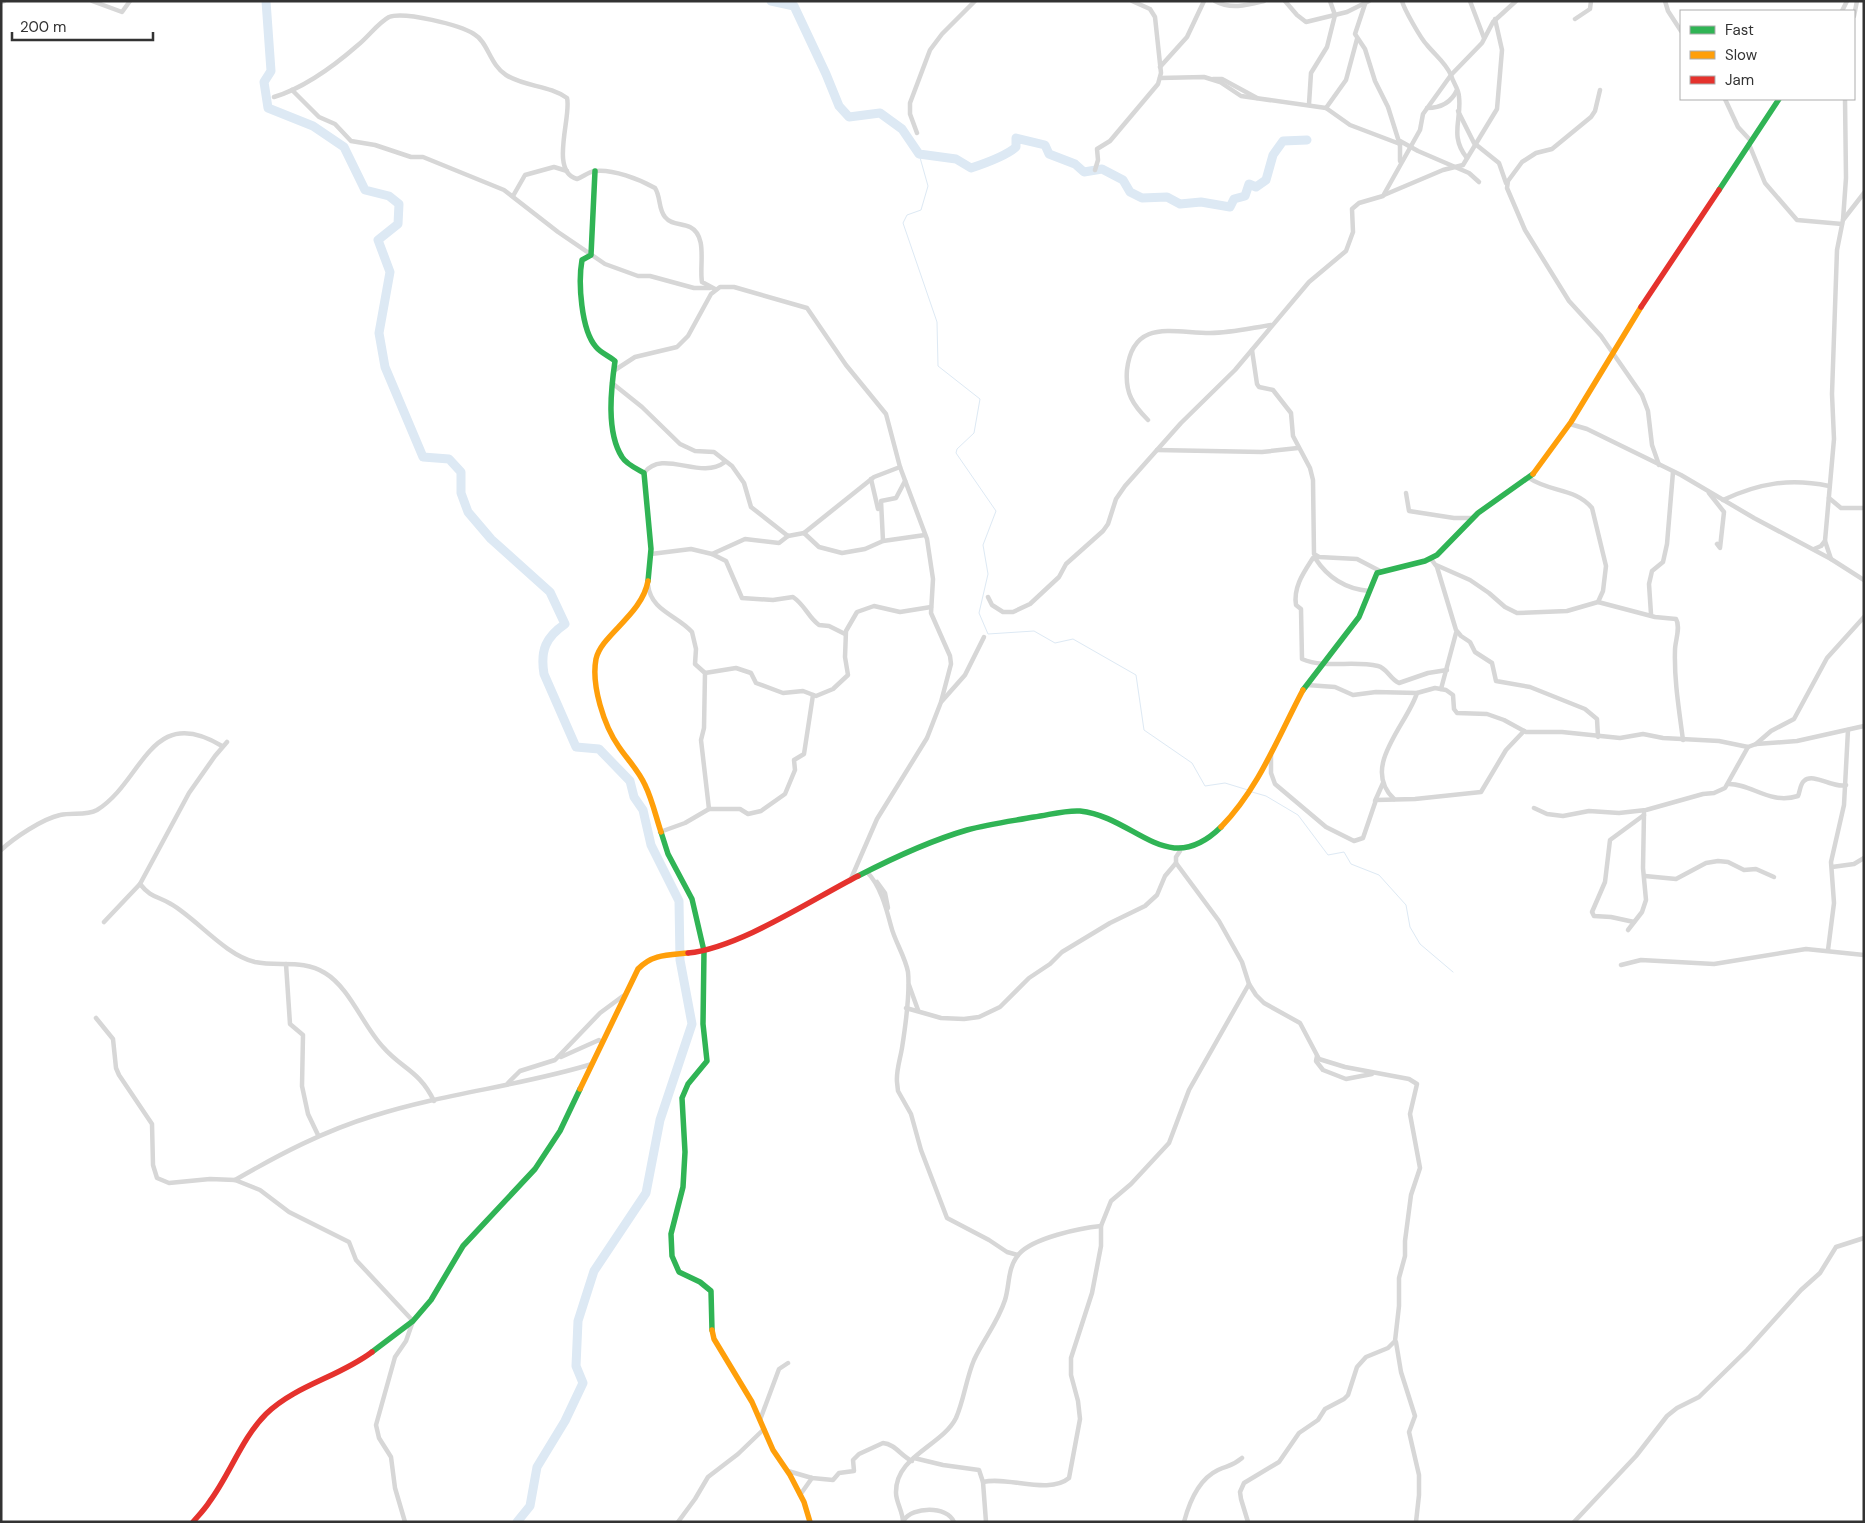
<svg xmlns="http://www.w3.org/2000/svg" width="1865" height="1523" font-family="'DM Sans',sans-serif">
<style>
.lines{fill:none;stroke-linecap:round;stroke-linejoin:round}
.stream{stroke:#dde9f4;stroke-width:1}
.river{stroke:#dde9f4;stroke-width:9}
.street{stroke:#d7d7d7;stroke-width:4.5}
.fast{stroke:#30b455;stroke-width:5.5}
.slow{stroke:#ff9f0a;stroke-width:5.5}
.jam{stroke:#e5322d;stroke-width:5.5}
</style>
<rect width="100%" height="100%" fill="#fff"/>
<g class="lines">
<g class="stream">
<polyline points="919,154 928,186 921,210 907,215 903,223 937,322 938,366 980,399 974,433 957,449 956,453 996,511 983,545 988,574 979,613 988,634 1034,631 1055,643 1073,639 1136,675 1144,730 1192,763 1205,786 1225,783 1248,790"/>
<polyline points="1252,792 1266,796 1298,815 1328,855 1344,852 1351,864 1379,875 1406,905 1410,927 1420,944 1453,972"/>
</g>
<g class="river">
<path d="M266,1l5,70 -7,11 4,26 45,18 31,21 21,43 24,6 10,8 -1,20 -20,16 12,32 -11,61 6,34 38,90 26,2 12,13v21l7,19 23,27 59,53 15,32c-19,13 -25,26 -21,50l32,73 23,2 31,32 4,16 9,13 8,35 28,56 1,59 12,64 -32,96 -14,73 -52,78 -16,50 -2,45 7,17 -18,38 -28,46 -7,39 -13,16"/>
<path d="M771,1l23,5 32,68 13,32 10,11 31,-4 22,16 17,25 37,5 15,9c12,-4 36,-13 45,-21v-9l29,7 4,9 26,10 9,8 18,-3 21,11 7,12 12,6 25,-1 13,7 21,-2 29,5 4,-8 11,-3 4,-12 7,3 10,-7 7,-25 10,-14 24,-1"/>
</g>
<g class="street">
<polyline points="92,1 122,12 130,1"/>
<path d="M1215,1c16,9 33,4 49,0"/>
<polyline points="1285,1 1297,15 1306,22 1347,12 1369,1"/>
<polyline points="1470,1 1484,38"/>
<polyline points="1665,1 1668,11 1681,31"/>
<polyline points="1,2 4,1"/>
<polyline points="1365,4 1355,34 1365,49 1375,81 1388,107 1400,145"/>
<polyline points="1842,11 1847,1"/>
<polyline points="1854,16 1857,1"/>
<polyline points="1575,19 1590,9 1591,1"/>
<polyline points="1160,67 1187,37 1204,1"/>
<polyline points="1160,78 1204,77 1220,82 1241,96 1326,108 1350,125 1400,144 1400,161"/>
<polyline points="1213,79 1222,79 1257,98"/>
<polyline points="292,90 319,117 335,124 351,141 375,145 411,157 423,157 504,190 558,232 605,264 638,276 650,276 694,288 710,288"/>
<polyline points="1600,90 1595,111 1591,117 1552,149 1536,153 1522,162 1508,181 1507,188 1525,230 1569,301 1601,336 1642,395 1648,411 1652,445 1659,465"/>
<path d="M274,97c30,-9 60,-31 84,-52 10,-8 20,-22 31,-28 15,-6 71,8 85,17 14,8 16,31 32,41 19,12 43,10 61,23 5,17 -18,74 10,81 6,-2 11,-7 18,-8 18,-2 44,8 60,17 6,9 3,21 10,29 6,8 17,6 25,10 18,9 9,39 12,55l13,7"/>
<polyline points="1725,99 1738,127 1751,141"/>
<polyline points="1309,104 1311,73 1327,47 1335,15 1330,1"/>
<polyline points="1326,108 1346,80 1357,39"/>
<path d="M1427,108c14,0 24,-5 30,-18"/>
<polyline points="1458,111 1474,143 1499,163 1506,183"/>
<polyline points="917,133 910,114 910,103 930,50 942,34 975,1"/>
<polyline points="1400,141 1418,151 1469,173 1479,182"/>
<polyline points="1749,144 1765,183 1797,220 1842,224"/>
<path d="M1467,158c-18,-22 -5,-39 -8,-61 0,-8 -6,-14 -8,-22l31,-32 11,-21 23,-21"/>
<polyline points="1095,170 1098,160 1097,149 1110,141 1158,84 1161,73 1155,17 1150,9 1132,1"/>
<polyline points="1384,195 1443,170 1463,165 1497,109 1502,50 1495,19"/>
<polyline points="513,196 525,175 554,167 567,171"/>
<polyline points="1843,220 1846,178 1845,99"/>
<polyline points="1252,350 1257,384 1259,387 1273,390 1291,413 1293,436 1310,468 1313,480 1314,554 1319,557 1357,559 1380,571"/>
<polyline points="615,370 635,357 677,347 688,336 711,294 720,287 734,287 807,308 846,365 886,414 900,467 927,539 933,579 931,613 950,656 951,664 941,702 927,738 877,819 850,881"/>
<polyline points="612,383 642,407 680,444 695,451 714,452 732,466 744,483 751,507 788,536 804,533 819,547 842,553 865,549 883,541 925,535"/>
<path d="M1148,420c-15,-15 -23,-27 -21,-50 6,-52 46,-37 83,-37 21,0 41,-5 61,-8"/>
<polyline points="1570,424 1587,429 1681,475 1754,518 1831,559 1864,580"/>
<polyline points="1157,450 1262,452 1298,448"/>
<path d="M644,473c19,-25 56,8 81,-11"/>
<path d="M1529,478c20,14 47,10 63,30l14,58 -3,25 -5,11"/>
<polyline points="871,479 878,509"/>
<polyline points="1406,493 1409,511 1454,518 1472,518"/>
<polyline points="1709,493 1724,512 1720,548 1717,544"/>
<polyline points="1829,498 1841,508 1864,508"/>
<path d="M1723,500c36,-17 67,-22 106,-14"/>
<polyline points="804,533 874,477 900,467"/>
<polyline points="883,541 881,501 896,498 905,481"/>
<polyline points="1814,549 1821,546 1825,541"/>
<polyline points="651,554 691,549 712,554 745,539 779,543 788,536"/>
<path d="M712,554l14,7 16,37 31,2 20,-3c12,8 15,20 26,28l10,1 16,8"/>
<path d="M1318,557l-5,1c-9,14 -20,29 -17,47l5,4 1,50c24,10 50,1 76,7 9,2 12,13 21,17l29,-10 19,-3"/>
<path d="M1315,558c13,20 31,31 54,33"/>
<polyline points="1431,559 1437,567 1456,630 1461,636 1470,642 1475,652 1492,663 1496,681 1530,687 1585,709 1597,719 1598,737"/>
<polyline points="1831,559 1825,541 1834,439 1832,394 1837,250 1843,220 1864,193"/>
<path d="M1436,565l34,15 19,13 16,14 12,6 50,-2 31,-9 57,15 21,2c5,8 -1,22 -1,31 -1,30 4,59 8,90"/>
<path d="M648,585c3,26 29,30 44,47l4,17 -1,15 10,9 -1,55 -3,12 8,69"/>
<path d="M988,597l4,8 11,7h10l17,-8 29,-27 7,-13 37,-33 5,-7 8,-25 9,-13 56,-63 54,-53 74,-88 37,-31 7,-19 -1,-23 7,-6 24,-7 37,-66 3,-16 28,-39c-6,-13 -15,-19 -24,-30 -6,-6 -23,-36 -25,-44"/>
<polyline points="1651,614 1649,584 1652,571 1663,562 1667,544 1673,472"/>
<polyline points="705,673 736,668 751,673 756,683 783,693 803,691 816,696 833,689 848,675 845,657 846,631 857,612 874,606 900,612 931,607"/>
<polyline points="1307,685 1335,687 1353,695 1376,692 1417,693 1435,688 1446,690 1453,695 1454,709 1457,713 1487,714 1504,720 1526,732 1562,732 1620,738 1643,734 1663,738 1719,741 1748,747 1756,744 1797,741 1864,726"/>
<polyline points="1441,689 1456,633"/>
<polyline points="942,701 965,675 984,637"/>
<polyline points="1756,744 1771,731 1794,719 1827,658 1864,617"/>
<polyline points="1271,755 1271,773 1275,784 1326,827 1354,841 1363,838 1376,800 1415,799 1481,792 1506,750 1524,731"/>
<path d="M1728,784c23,-1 41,21 70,12 2,-4 2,-12 6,-15 9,-9 30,8 42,4"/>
<path d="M1394,799c-34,-32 13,-74 23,-106"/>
<polyline points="1375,801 1383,783"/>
<polyline points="1534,808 1547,814 1563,816 1589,811 1619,813 1646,810 1703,794 1714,793 1725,788 1748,747"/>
<polyline points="660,832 685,823 709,809 740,809 748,814 761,811 785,794 795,770 794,760 804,754 813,695"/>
<path d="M1,850c13,-12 41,-31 59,-35 12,-3 26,1 37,-5 46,-28 53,-108 125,-64"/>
<polyline points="1176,863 1219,921 1242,962 1249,984 1256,995 1264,1003 1300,1023 1319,1059 1345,1067 1409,1079 1417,1084 1410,1114 1420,1168 1411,1195 1405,1241 1405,1256 1399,1278 1399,1306 1395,1341 1388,1348 1366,1357 1357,1367 1348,1395 1344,1399 1325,1409 1318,1420 1299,1433 1279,1462 1244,1483 1240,1492 1241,1499 1248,1522"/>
<polyline points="1832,867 1854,864 1864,858"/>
<path d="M867,872c13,13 19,35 24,54 4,16 14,30 17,46 2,20 -3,57 -6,76 -2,12 -6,23 -5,34l1,9 13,23 10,36 26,68 42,22 18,12 11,3"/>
<polyline points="1645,876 1676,879 1706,863 1718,861 1728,862 1744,870 1756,869 1774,877"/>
<polyline points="877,882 885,893 888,908"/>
<path d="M140,884c11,14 18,12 31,20 26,15 54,51 84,58 24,5 48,-3 70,11 25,15 38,53 58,74 19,22 36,23 51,54"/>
<polyline points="104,922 140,884 189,793 215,756 227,742"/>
<polyline points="1634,922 1611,917 1594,916 1592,912 1605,882 1610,840 1644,815"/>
<polyline points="1628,930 1642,912 1646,900 1643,868 1644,813"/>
<polyline points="1828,950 1834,903 1831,862 1844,805 1848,730"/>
<polyline points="286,964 290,1024 303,1035 302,1086 308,1114 318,1135"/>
<polyline points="1621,965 1641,960 1714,964 1806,949 1864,955"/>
<polyline points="909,985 918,1010"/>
<polyline points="906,1008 941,1018 964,1019 979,1017 1000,1007 1029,978 1050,964 1062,952 1110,923 1145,906 1157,895 1165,876 1176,863 1176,857 1180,851"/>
<polyline points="96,1018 113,1039 116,1068 119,1075 152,1124 153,1165 157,1178 169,1183 210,1179 235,1180 260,1190 289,1212 349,1242 356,1260 413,1321 406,1341 395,1357 376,1425 379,1438 391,1457 395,1488 405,1522"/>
<polyline points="1317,1056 1316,1061 1323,1070 1346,1079 1372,1074"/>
<polyline points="561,1057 599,1040 601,1042"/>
<polyline points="508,1083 520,1071 555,1060 600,1013 623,996"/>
<path d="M235,1180c45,-26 89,-49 138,-64 72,-23 148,-30 219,-52"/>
<polyline points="1396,1342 1401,1372 1415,1416 1409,1432 1419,1475 1419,1495 1416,1522"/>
<polyline points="760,1420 779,1369 788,1363"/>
<polyline points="914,1458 943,1465 979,1470 983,1482 986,1522"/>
<path d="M788,1471l24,7 21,2 6,-7 15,-2 -1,-11 6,-6 24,-11c12,1 18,13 29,18"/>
<path d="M983,1482c25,-6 66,13 86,-4l11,-59 -2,-18 -7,-26v-17l21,-65 9,-47v-20l10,-25 20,-17 38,-41 20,-53 60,-106"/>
<polyline points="800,1495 812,1478"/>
<path d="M904,1520c8,-13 43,-15 50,2"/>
<polyline points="678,1522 695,1499 708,1477 738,1454 764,1429"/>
<path d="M903,1522c0,-10 -7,-20 -7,-29 -1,-37 46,-47 60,-75 8,-18 10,-39 18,-58 9,-20 24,-38 31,-60 5,-16 2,-32 14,-46 14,-16 61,-26 82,-28"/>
<path d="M1184,1522c5,-19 15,-43 34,-52 11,-5 13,-3 24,-12"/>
<polyline points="1574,1522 1636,1456 1667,1416 1677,1408 1699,1397 1747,1350 1801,1290 1820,1273 1836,1247 1864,1238"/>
</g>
<g class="fast">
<path d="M595,171l-4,84 -9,5c-4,22 -1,70 14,87 5,6 13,9 19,14 -4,28 -9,71 7,96 4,7 15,12 22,16l7,76 -3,32"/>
<polyline points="1719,190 1779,99"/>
<polyline points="1303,690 1359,617 1377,573 1425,561 1437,555 1478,513 1533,474"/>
<polyline points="661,832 668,854 692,899 704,951 703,1024 707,1061 688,1084 682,1098 685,1152 683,1187 671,1234 672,1256 679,1272 700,1282 711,1291 712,1330"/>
<path d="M858,876c35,-18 71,-35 109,-46 22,-6 45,-9 67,-13 15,-2 31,-7 46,-6 56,6 87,69 141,16"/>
<polyline points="372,1352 413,1321 431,1300 463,1246 535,1169 560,1131 580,1089"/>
</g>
<g class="slow">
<polyline points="1533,474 1571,422 1641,307"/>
<path d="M648,581c-6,34 -47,54 -52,78 -5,26 8,67 23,88 8,12 20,24 26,38 7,14 11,32 16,47"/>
<path d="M1221,827c38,-39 57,-90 82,-137"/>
<path d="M580,1089l58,-120c14,-15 30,-14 50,-16"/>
<polyline points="712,1330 714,1339 752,1402 773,1450 790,1475 804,1502 810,1522"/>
</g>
<g class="jam">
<polyline points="1641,307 1719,190"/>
<path d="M688,953c51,-5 123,-53 170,-77"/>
<path d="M193,1522c6,-7 12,-13 17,-21 20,-27 32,-63 56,-87 30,-29 73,-37 106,-62"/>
</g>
</g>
<rect width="1865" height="1523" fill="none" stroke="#333333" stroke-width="5"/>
<rect x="1680" y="10" width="175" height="90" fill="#ffffff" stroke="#adadad"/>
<rect x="1690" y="26" width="25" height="8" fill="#30b455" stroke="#adadad"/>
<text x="1725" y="35" font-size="15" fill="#333333">Fast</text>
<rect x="1690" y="51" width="25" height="8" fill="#ff9f0a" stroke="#adadad"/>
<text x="1725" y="60" font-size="15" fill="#333333">Slow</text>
<rect x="1690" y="76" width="25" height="8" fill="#e5322d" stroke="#adadad"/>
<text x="1725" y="85" font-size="15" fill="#333333">Jam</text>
<path d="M12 32v8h141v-8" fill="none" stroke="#333333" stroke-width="2.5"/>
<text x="20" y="32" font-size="15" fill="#333333" stroke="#ffffff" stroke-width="4" paint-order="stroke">200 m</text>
</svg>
